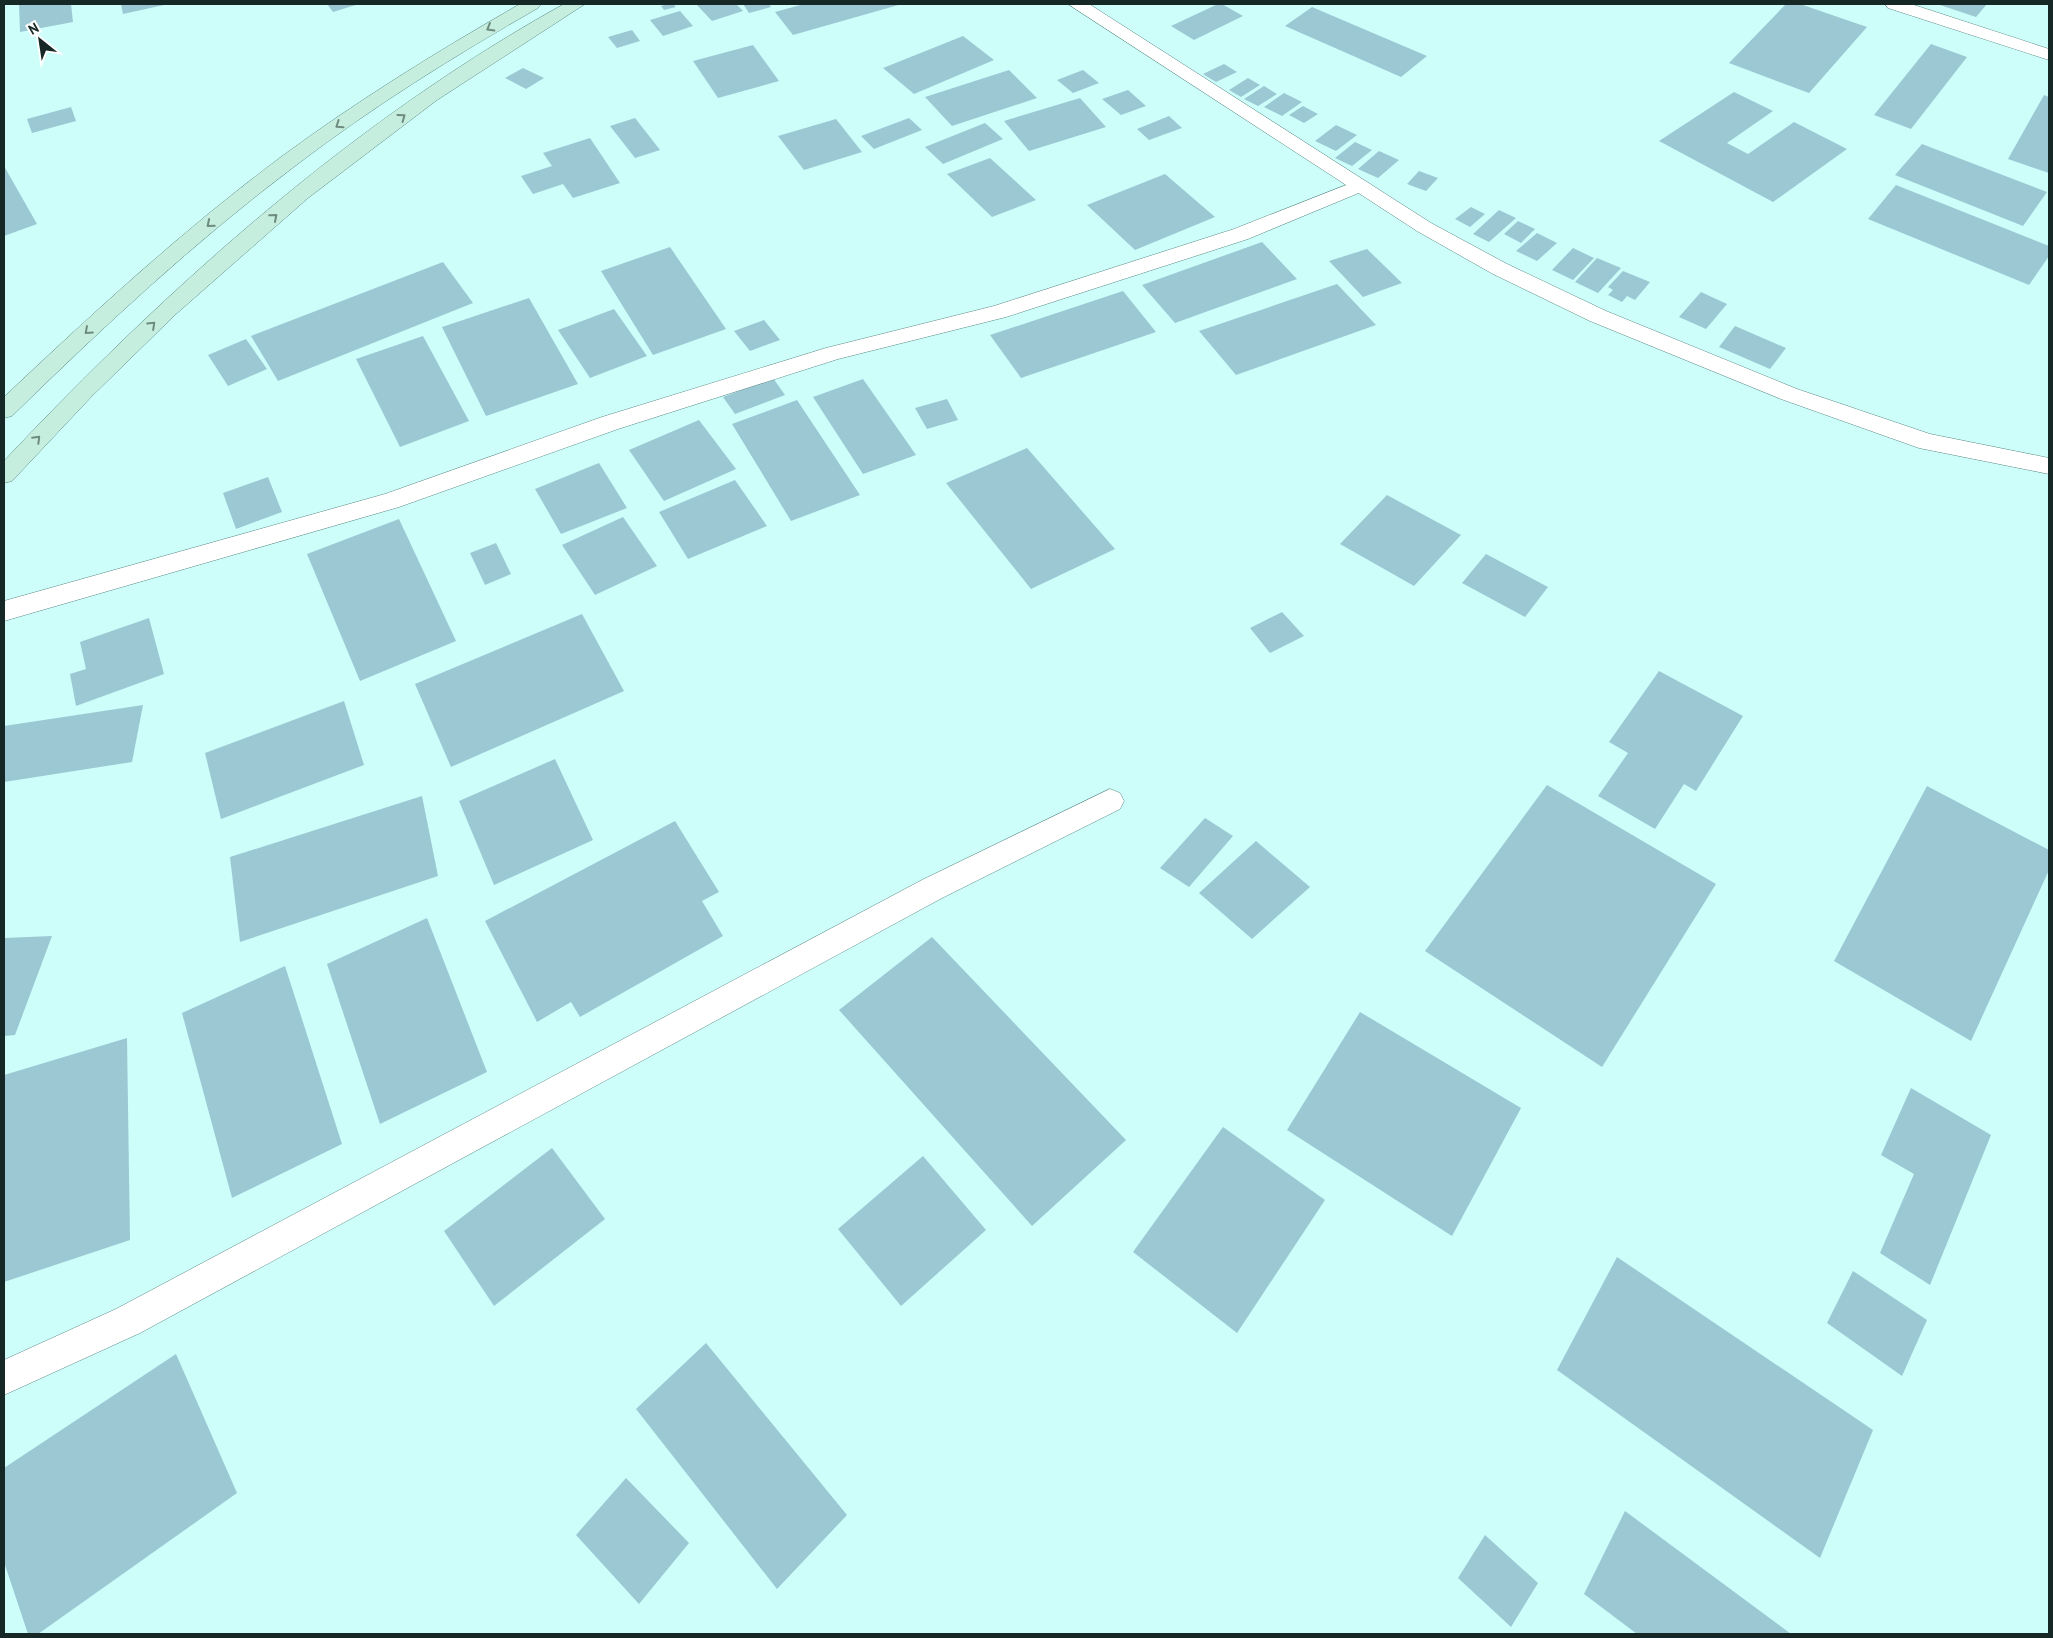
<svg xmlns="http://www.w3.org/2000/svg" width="2053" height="1638" font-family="'PT Sans',sans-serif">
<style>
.building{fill:#9cc8d4}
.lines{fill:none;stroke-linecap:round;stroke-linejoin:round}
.minor-casing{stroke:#5c8986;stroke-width:1}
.tertiary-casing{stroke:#5c8986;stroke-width:1}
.secondary-casing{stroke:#5c8986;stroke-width:1}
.minor{fill:#fff;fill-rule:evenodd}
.tertiary{fill:#fff;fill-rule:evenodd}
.secondary{fill:#c6eede;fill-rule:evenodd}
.oneway{stroke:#6e8b82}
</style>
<rect width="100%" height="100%" fill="#cdfefa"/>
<g class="building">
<polygon points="19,4 71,4 73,22 20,32"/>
<polygon points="121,4 164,4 164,5 123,14"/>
<polygon points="327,4 359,4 333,12"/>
<polygon points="668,4 673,4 676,7 664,10 661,6"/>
<polygon points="696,4 736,4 743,11 712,21"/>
<polygon points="743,4 769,4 771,7 749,13"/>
<polygon points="804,4 902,4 793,35 775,12"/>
<polygon points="1218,4 1222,4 1243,16 1194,40 1171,26"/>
<polygon points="1786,4 1800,4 1867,27 1809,93 1729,63"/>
<polygon points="1937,4 1987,4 1976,17"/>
<polygon points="1312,7 1427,56 1401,77 1285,26"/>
<polygon points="680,11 693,26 663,36 650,20"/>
<polygon points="632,30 640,41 617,48 608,37"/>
<polygon points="963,36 994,60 914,94 883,68"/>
<polygon points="1931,44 1967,57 1911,129 1874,115"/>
<polygon points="753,45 779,81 718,98 693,61"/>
<polygon points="1224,64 1237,72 1216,82 1203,74"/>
<polygon points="523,68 544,78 526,89 505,78"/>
<polygon points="1009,70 1037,98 952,126 925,97"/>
<polygon points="1083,70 1099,83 1073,93 1057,80"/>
<polygon points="1248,78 1260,85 1241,97 1229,90"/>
<polygon points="1264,86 1277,94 1258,106 1244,99"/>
<polygon points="1128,90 1146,106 1121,115 1102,99"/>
<polygon points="1734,92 1773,111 1727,143 1748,154 1794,122 1847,149 1773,202 1659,141"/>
<polygon points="1284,93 1302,102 1282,116 1264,107"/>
<polygon points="2044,95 2049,97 2049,173 2008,159"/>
<polygon points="1080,98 1106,127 1029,151 1004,121"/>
<polygon points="1303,106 1318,114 1304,123 1289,115"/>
<polygon points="71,107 76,121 32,133 27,119"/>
<polygon points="1169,116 1182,128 1149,140 1137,129"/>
<polygon points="635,118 660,150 635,158 610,126"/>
<polygon points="909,118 922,130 874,149 861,136"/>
<polygon points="836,119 862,152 804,170 778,136"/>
<polygon points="985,123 1003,139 943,164 925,147"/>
<polygon points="1336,125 1357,135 1336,151 1315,141"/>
<polygon points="590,138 620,183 573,198 563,184 533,194 521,176 552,166 543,153"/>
<polygon points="1355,142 1372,150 1352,166 1335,158"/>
<polygon points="1922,144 2047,192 2023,226 1895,175"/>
<polygon points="1379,151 1399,160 1378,178 1358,169"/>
<polygon points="990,158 1036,200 992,217 947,174"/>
<polygon points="4,166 37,224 4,236"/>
<polygon points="1419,171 1438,178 1426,191 1407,184"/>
<polygon points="1165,174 1215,217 1135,250 1087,205"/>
<polygon points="1896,185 2049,246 2049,256 2029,285 1868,219"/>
<polygon points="1471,207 1485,214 1470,227 1455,219"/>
<polygon points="1499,210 1516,218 1489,242 1473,234"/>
<polygon points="1518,221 1535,229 1521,243 1504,234"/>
<polygon points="1537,233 1557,243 1537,261 1516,251"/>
<polygon points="1262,242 1297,279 1175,323 1142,285"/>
<polygon points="670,247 726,329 653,355 601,271"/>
<polygon points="1573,248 1594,258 1573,280 1552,270"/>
<polygon points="1367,249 1402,283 1363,297 1329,261"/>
<polygon points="1597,258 1621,268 1598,293 1575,282"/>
<polygon points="443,262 473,303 278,381 251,336"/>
<polygon points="1623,271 1650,282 1635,300 1627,296 1622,302 1608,295 1613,290 1608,287"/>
<polygon points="1337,284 1376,325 1236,375 1199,331"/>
<polygon points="1123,291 1156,332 1021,378 990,335"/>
<polygon points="1701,292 1727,304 1706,329 1679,317"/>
<polygon points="529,298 578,384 486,416 442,327"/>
<polygon points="614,309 647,356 590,378 558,330"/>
<polygon points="764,320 780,340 750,351 734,331"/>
<polygon points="1735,326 1786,348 1770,369 1719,347"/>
<polygon points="423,336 469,421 400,447 356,359"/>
<polygon points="246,339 267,369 228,386 208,355"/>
<polygon points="773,378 785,395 735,414 723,397"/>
<polygon points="863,379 916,455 863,474 813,397"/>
<polygon points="947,399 958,420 927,429 915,408"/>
<polygon points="797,400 860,495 791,521 732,424"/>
<polygon points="699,420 736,469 664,501 629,450"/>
<polygon points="1027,448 1115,549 1031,589 946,483"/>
<polygon points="599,463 627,508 561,534 535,489"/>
<polygon points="268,477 282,512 236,529 223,493"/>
<polygon points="735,480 767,526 688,559 659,512"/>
<polygon points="1387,495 1461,535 1414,586 1340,544"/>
<polygon points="623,517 657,566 595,595 562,545"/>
<polygon points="399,519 456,641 360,681 307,554"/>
<polygon points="496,543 511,574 485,585 470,553"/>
<polygon points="1486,554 1548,587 1525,617 1462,583"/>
<polygon points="1282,612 1304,636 1270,653 1250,628"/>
<polygon points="582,614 624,691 451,767 415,684"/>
<polygon points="149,618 164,674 76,706 70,674 86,669 80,642"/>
<polygon points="1659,671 1743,716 1696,791 1684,784 1655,829 1598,796 1628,753 1609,742"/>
<polygon points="344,701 364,765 221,819 205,753"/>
<polygon points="143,705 132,762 4,782 4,726"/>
<polygon points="555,759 593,840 494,885 459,801"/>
<polygon points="1547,785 1716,884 1602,1067 1425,951"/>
<polygon points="1927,786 2049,850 2049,870 1971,1041 1834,961"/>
<polygon points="422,796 438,876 240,942 230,857"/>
<polygon points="1205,818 1233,836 1189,887 1160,868"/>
<polygon points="675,821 719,892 702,901 723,936 580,1017 571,1002 537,1022 485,921"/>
<polygon points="1256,841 1310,887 1252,939 1199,893"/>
<polygon points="427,918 487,1072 380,1124 327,964"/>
<polygon points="52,936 15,1035 4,1036 4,938"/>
<polygon points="932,937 1126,1140 1032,1226 839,1010"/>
<polygon points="285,966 342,1144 232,1198 182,1013"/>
<polygon points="1360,1012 1521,1108 1452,1236 1287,1130"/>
<polygon points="127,1038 130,1240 4,1282 4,1075"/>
<polygon points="1911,1088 1991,1135 1930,1285 1880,1253 1914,1174 1881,1155"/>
<polygon points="1223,1127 1325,1200 1237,1333 1133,1252"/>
<polygon points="552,1148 605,1219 494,1306 444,1231"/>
<polygon points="923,1156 986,1230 901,1306 838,1229"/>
<polygon points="1617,1257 1873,1430 1820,1558 1557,1370"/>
<polygon points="1853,1271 1927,1320 1902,1376 1827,1323"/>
<polygon points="706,1343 847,1515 777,1589 636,1409"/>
<polygon points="176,1354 237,1493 38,1634 28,1634 4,1562 4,1468"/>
<polygon points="626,1478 689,1543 639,1604 576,1535"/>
<polygon points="1625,1511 1791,1634 1637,1634 1584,1594"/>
<polygon points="1485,1535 1538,1583 1511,1627 1458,1578"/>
</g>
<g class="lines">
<defs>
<g id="minor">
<polygon points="1885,4 1911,4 2049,49 2049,60 1888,8"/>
<polygon points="1359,180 1366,182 1369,186 1366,190 1248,239 1006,317 838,359 618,429 399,507 4,621 4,601 385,494 602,417 826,348 994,306 1234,229"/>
<polygon points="1110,789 1120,793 1124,801 1120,809 942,898 140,1333 4,1395 4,1360 116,1309 922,880"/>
</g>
<polygon id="tertiary" points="1068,4 1089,4 1431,223 1507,264 1606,311 1797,389 1930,434 2049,458 2049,474 1919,448 1781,399 1590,321 1493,274 1417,231"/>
<g id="secondary">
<path d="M520,4h21l-3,4c-84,48 -166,99 -243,158 -101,76 -193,162 -283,250l-8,2v-21c89,-84 179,-167 277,-240 76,-56 157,-106 239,-153z"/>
<path d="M564,4h21l-148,96 -129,98 -132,116 -84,82 -80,85 -8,2v-22c165,-175 349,-340 560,-457z"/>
</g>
</defs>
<use href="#minor" class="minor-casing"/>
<use href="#tertiary" class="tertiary-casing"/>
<use href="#secondary" class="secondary-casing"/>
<use href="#minor" class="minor"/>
<use href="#tertiary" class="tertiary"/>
<use href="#secondary" class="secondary"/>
</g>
<defs><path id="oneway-chevron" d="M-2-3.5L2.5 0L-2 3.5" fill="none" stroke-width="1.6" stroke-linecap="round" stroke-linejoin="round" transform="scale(1.25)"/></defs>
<g class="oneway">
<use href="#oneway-chevron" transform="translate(490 28) rotate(150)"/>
<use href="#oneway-chevron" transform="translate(402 117) rotate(-36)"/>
<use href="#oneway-chevron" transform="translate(339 125) rotate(146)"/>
<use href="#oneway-chevron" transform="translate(274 217) rotate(-41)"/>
<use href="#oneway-chevron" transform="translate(210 224) rotate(140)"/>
<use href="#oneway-chevron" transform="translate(152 325) rotate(-43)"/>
<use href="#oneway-chevron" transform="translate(88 331) rotate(138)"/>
<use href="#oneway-chevron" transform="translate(37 439) rotate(-45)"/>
</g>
<rect width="2053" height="1638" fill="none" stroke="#152826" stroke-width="10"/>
<g transform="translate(40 40) rotate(330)" stroke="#ffffff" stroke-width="4" paint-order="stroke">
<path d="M0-4L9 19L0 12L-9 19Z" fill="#152826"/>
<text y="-8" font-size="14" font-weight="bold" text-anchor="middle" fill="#152826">N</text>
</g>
</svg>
